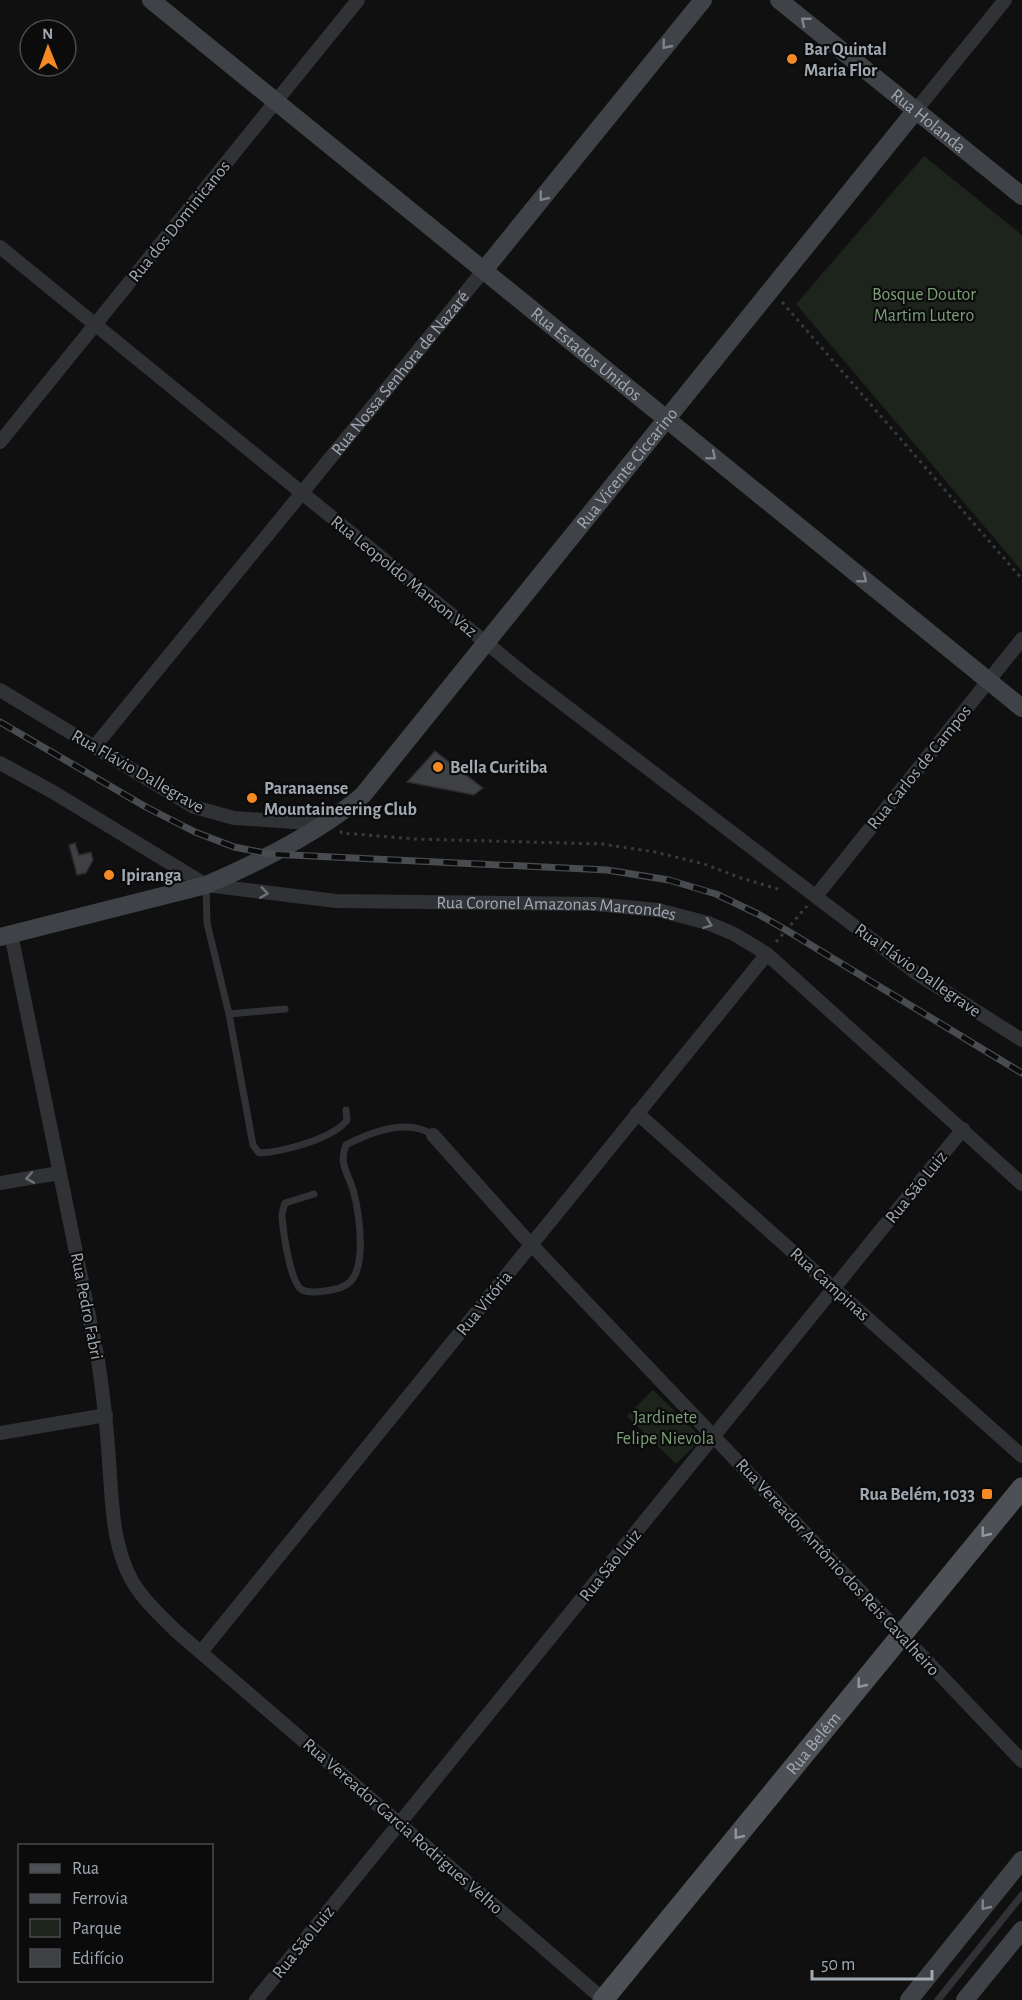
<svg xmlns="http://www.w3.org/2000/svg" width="1022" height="2000" font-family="'Alegreya Sans',sans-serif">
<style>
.green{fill:#1c241c}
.building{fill:#3e4044;stroke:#2a2a2d;stroke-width:1.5}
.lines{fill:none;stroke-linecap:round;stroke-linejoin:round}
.path{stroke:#373a3d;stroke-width:3;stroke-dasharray:3 4.5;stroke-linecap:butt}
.lane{stroke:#313236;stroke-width:7}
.street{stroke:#313236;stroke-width:14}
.secondary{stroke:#3f4246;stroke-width:18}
.primary{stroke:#4d5055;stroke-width:21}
.rail-casing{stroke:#484b4f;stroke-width:7}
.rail{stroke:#0b0b0c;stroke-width:4.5;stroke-dasharray:14;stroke-linecap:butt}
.oneway{stroke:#7e858c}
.oneway2{stroke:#6e737a}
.oneway3{stroke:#8f979f}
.poi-dot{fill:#f58923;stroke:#0b0b0c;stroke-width:2}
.labels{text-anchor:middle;stroke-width:4.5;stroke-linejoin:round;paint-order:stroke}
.poi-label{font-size:18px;font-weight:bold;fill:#a0a9b2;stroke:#0b0b0c;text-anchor:start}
.street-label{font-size:18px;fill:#a0a9b2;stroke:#0b0b0c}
.park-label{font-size:18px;fill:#7b9e77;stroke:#0b0b0c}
</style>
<rect width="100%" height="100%" fill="#101011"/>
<g class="green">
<polygon points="924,156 1022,235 1022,571 796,304"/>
<polygon points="653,1390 702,1438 676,1464 627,1416"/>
</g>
<g class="building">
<polygon points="435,751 483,788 474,795 407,782"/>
<polygon points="75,843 79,855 91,852 93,860 86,873 77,875 69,845"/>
</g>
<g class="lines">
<g class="path">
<polyline points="782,302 1022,579"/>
<polyline points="340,831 342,833 415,839 602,844 655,852 704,864 741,878 781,890"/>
<polyline points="776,942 807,906"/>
</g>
<g class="lane">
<polyline points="206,886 207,923 229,1014 285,1009"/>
<path d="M229,1014l24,131 6,8c23,-1 74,-14 88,-33l-1,-10"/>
<path d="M314,1194l-29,9c-1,4 -3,8 -3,13 1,14 8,67 20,74 7,3 16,2 23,1 9,-1 19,-3 25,-9 17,-17 9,-68 4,-89 -5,-19 -16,-28 -8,-48 25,-13 62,-27 87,-10"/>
<polyline points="938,2000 1022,1895"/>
</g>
<g class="street">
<polyline points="916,110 1005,0"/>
<polyline points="0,247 528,677 916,973 1022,1040"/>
<polyline points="0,442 358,0"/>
<polyline points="0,690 194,807 234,818 323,824"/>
<path id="s1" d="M95,746l389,-476"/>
<path id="s2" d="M0,763l53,29 153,93 130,16 259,3 63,6 50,13 26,11 33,20 255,230"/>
<polyline points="816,896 1022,639"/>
<path d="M11,934l87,426c5,34 9,67 11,101 3,39 3,83 22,118 11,20 29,36 45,52l428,369"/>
<polyline points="637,1113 1022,1456"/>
<polyline points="433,1135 525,1238 1022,1761"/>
<polyline points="0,1183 59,1173"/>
<polyline points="0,1433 106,1415"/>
<polyline points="201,1652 767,954"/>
<polyline points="256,2000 963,1129"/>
</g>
<g class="secondary">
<path id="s3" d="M151,0l871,708"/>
<path id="s4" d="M779,0l243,196"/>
<polyline points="484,270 703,0"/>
<path id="s5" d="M0,937l206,-52c51,-22 115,-54 157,-90l553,-685"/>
<polyline points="909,2000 1022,1860"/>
<polyline points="965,2000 1022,1930"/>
</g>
<path class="primary" id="s6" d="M603,2000l419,-512"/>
<defs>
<polyline id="rail" points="0,722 146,807 195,832 234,847 270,854 607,870 669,880 716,894 758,914 786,930 1022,1073"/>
</defs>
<use href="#rail" class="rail-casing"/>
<use href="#rail" class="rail"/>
</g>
<defs><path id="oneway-chevron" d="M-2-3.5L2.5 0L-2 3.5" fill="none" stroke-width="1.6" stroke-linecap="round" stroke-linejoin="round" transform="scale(1.5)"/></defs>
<g class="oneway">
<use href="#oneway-chevron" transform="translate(805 21) rotate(-141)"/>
<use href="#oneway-chevron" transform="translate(666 45) rotate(129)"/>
<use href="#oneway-chevron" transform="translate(543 197) rotate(129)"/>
<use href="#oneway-chevron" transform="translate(712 456) rotate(39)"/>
<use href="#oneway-chevron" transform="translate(863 579) rotate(39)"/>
<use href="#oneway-chevron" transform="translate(985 1906) rotate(129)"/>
</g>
<g class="oneway2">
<use href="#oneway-chevron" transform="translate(264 893) rotate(8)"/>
<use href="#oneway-chevron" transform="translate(708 924) rotate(20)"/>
<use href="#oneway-chevron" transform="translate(30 1178) rotate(170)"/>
</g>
<g class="oneway3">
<use href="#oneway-chevron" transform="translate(985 1533) rotate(129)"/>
<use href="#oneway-chevron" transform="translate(861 1684) rotate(129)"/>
<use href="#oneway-chevron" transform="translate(738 1835) rotate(129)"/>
</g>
<g class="poi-dot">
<circle cx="792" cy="59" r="6"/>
<circle cx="438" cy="767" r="6"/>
<circle cx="252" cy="798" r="6"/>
<circle cx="109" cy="875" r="6"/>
<rect x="981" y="1488" width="12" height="12" rx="3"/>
</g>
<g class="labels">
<g class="poi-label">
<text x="804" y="55">Bar Quintal<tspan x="804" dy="21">Maria Flor</tspan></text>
<text x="450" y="773">Bella Curitiba</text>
<text x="264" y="794">Paranaense<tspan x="264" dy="21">Mountaineering Club</tspan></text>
<text x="121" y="881">Ipiranga</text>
<text x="975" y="1500" text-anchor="end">Rua Belém, 1033</text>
</g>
<g class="street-label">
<text dy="6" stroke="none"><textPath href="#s4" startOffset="192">Rua Holanda</textPath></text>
<text transform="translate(179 221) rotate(-51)" y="6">Rua dos Dominicanos</text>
<text dy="6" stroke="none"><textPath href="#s3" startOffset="561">Rua Estados Unidos</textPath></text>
<text dy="6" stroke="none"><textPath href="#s1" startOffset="482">Rua Nossa Senhora de Nazaré</textPath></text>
<text dy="6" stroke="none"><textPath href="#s5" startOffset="814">Rua Vicente Ciccarino</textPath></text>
<text transform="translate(404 576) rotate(39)" y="6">Rua Leopoldo Manson Vaz</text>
<text transform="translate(919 767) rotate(-51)" y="6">Rua Carlos de Campos</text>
<text transform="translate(138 771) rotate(30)" y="6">Rua Flávio Dallegrave</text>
<text dy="6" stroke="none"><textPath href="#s2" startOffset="591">Rua Coronel Amazonas Marcondes</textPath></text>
<text transform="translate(918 970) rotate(35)" y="6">Rua Flávio Dallegrave</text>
<text transform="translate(916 1187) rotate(-51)" y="6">Rua São Luiz</text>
<text transform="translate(830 1284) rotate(42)" y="6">Rua Campinas</text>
<text transform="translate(484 1303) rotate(-51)" y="6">Rua Vitória</text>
<text transform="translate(87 1306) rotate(79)" y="6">Rua Pedro Fabri</text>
<text transform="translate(610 1565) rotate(-51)" y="6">Rua São Luiz</text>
<text transform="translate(838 1567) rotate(47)" y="6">Rua Vereador Antônio dos Reis Cavalheiro</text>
<text dy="6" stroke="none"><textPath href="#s6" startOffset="332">Rua Belém</textPath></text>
<text transform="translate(403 1826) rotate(41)" y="6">Rua Vereador Garcia Rodrigues Velho</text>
<text transform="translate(303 1942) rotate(-51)" y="6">Rua São Luiz</text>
</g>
<g class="park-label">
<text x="924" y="300">Bosque Doutor<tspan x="924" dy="21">Martim Lutero</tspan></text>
<text x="665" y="1423">Jardinete<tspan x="665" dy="21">Felipe Nievola</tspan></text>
</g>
</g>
<rect x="18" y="1844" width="195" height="138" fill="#0b0b0c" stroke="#474a4e" stroke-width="1.5"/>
<rect x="30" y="1864" width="30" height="9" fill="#4d5055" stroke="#474a4e" stroke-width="1.5"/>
<text x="72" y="1874" font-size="18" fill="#a0a9b2">Rua</text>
<rect x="30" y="1894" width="30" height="9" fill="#484b4f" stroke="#474a4e" stroke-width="1.5"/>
<text x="72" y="1904" font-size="18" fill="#a0a9b2">Ferrovia</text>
<rect x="30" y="1919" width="30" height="18" fill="#1c241c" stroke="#474a4e" stroke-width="1.5"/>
<text x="72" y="1934" font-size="18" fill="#a0a9b2">Parque</text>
<rect x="30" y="1949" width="30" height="18" fill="#3e4044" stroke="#474a4e" stroke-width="1.5"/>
<text x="72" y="1964" font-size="18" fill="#a0a9b2">Edifício</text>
<g transform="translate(48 48) rotate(359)"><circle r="28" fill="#0b0b0c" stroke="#474a4e" stroke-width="1.5"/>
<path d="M0-4.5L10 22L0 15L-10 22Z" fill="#f58923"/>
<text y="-9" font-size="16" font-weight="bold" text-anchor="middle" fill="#a0a9b2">N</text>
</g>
<path d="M812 1970v9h120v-9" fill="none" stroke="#a0a9b2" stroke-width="3"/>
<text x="821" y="1970" font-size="18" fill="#a0a9b2" stroke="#0b0b0c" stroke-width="4.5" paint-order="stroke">50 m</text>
</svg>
